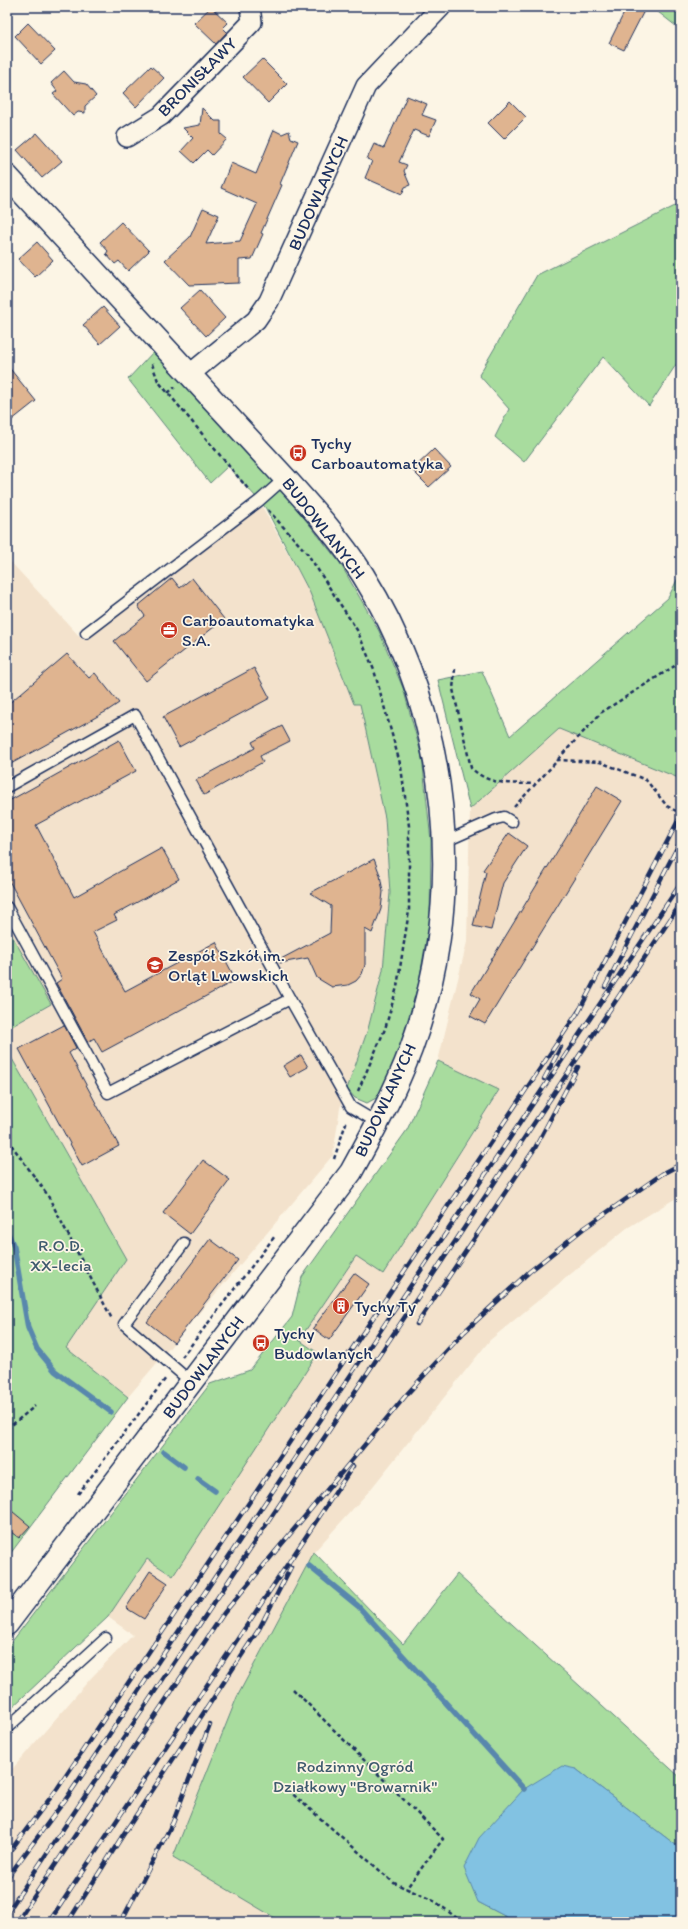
<svg xmlns="http://www.w3.org/2000/svg" width="688" height="1929" font-family="Itim,sans-serif">
<style>
.built{fill:#f3e2cc}
.green{fill:#a8dc9e;stroke:#62867e}
.water{fill:#82c2e2;stroke:#5987ad}
.lines{fill:none;stroke-linecap:round;stroke-linejoin:round}
.stream{stroke:#5987ad;stroke-width:5.5}
.building{fill:#dfb490;stroke:#1b2f5e}
.lane-casing{stroke:#1b2f5e;stroke-width:13}
.street-casing{stroke:#1b2f5e;stroke-width:22}
.secondary-casing{stroke:#1b2f5e;stroke-width:25}
.path{stroke:#1b2f5e;stroke-width:2.5;stroke-dasharray:4 3;stroke-linecap:butt}
.lane{stroke:#fcf5e5;stroke-width:10}
.street{stroke:#fcf5e5;stroke-width:19}
.secondary{stroke:#fcf5e5;stroke-width:22}
.rail-casing{stroke:#1b2f5e;stroke-width:4.5}
.rail{stroke:#fcf5e5;stroke-width:3;stroke-dasharray:9;stroke-linecap:butt}
.labels{text-anchor:middle;stroke-width:3.5;stroke-linejoin:round;paint-order:stroke}
.street-label{font-size:17px;fill:#1b2f5e;stroke:#fcf5e5}
.poi-label{font-size:17px;fill:#1b2f5e;stroke:#fcf5e5;text-anchor:start}
.park-label{font-size:17px;fill:#3e5a6e;stroke:#fcf5e5}
</style>
<rect width="100%" height="100%" fill="#fcf5e5"/>
<filter id="ink" filterUnits="userSpaceOnUse"><feTurbulence type="fractalNoise" baseFrequency=".025" numOctaves="2"/><feDisplacementMap in="SourceGraphic" scale="8" xChannelSelector="R" yChannelSelector="G"/><feConvolveMatrix kernelMatrix="1 2 1 2 8 2 1 2 1" color-interpolation-filters="sRGB"/></filter>
<g filter="url(#ink)">
<g class="built">
<polygon points="259,501 310,593 354,704 360,704 385,818 390,893 383,970 368,1029 340,1108 333,1155 128,1397 66,1348 126,1259 7,1050 7,1029 51,1004 7,927 7,558 81,638"/>
<polygon points="559,729 681,779 681,1195 627,1228 490,1340 370,1490 314,1552 237,1697 173,1857 282,1922 7,1922 7,1775 91,1678 133,1635 108,1617 147,1559 172,1576 318,1353 299,1340 356,1255 383,1274 499,1091 438,1061 467,942 470,809"/>
</g>
<g class="green">
<polygon points="658,7 681,7 681,30 658,12"/>
<polygon points="681,203 681,357 649,406 603,357 524,462 495,437 509,409 479,375 537,275"/>
<polygon points="154,351 164,364 293,504 340,563 379,631 403,688 422,757 431,841 430,917 419,982 397,1056 378,1097 367,1103 355,1098 347,1089 368,1029 383,970 390,893 385,818 360,704 354,704 310,593 265,507 228,466 210,483 128,379"/>
<polygon points="681,572 681,779 559,729 470,809 438,680 482,671 510,736 668,598"/>
<polygon points="7,927 51,1004 7,1029"/>
<polygon points="7,1050 126,1259 66,1348 128,1397 7,1558"/>
<polygon points="438,1061 499,1090 383,1274 356,1256 299,1340 318,1353 173,1576 147,1559 108,1617 7,1712 7,1648 210,1384 250,1370 292,1317 302,1277 407,1130"/>
<polygon points="314,1552 403,1644 457,1574 681,1778 681,1849 576,1769 478,1902 516,1922 282,1922 173,1857 237,1697"/>
</g>
<polygon class="water" points="562,1766 576,1769 681,1849 681,1922 516,1922 478,1902 464,1868 479,1838 524,1789"/>
<g class="lines">
<g class="stream">
<polyline points="7,1231 14,1247 28,1328 37,1349 55,1371 111,1412"/>
<polyline points="164,1452 184,1467"/>
<polyline points="198,1479 215,1491"/>
<polyline points="309,1566 358,1606 524,1789"/>
</g>
</g>
<g class="building">
<polygon points="211,7 228,23 223,28 227,32 216,44 194,23"/>
<polygon points="627,7 646,7 624,50 609,43"/>
<polygon points="28,23 55,51 41,64 15,36"/>
<polygon points="262,59 287,84 268,103 243,77"/>
<polygon points="151,66 164,78 136,107 123,93"/>
<polygon points="64,71 74,82 86,84 96,96 85,106 85,113 78,112 73,116 53,94 57,91 51,83"/>
<polygon points="407,96 427,104 422,115 436,120 429,136 414,130 399,162 407,165 404,171 410,185 405,187 402,194 365,178 372,161 367,159 374,144 384,148"/>
<polygon points="510,101 526,117 504,139 488,123"/>
<polygon points="202,108 215,121 221,121 221,134 227,139 212,155 207,150 194,163 181,151 193,138 183,128 200,125"/>
<polygon points="274,130 282,134 289,131 291,138 298,141 280,184 282,185 261,233 263,234 252,259 239,260 239,283 189,285 165,260 190,237 203,208 219,215 206,244 240,241 257,204 221,188 231,163 256,174"/>
<polygon points="37,133 62,161 42,178 17,150"/>
<polygon points="121,222 149,251 128,271 119,261 115,264 106,254 108,251 100,242"/>
<polygon points="37,242 53,260 35,277 18,259"/>
<polygon points="200,290 225,318 206,336 180,308"/>
<polygon points="103,307 120,326 100,344 83,325"/>
<polygon points="7,365 36,401 7,424"/>
<polygon points="434,449 451,467 429,487 412,470"/>
<polygon points="172,578 180,588 192,578 224,619 146,681 114,641 145,616 138,606"/>
<polygon points="67,654 89,678 95,673 119,703 107,711 7,766 7,705"/>
<polygon points="254,668 270,698 179,747 163,717"/>
<polygon points="282,726 290,741 260,756 263,762 204,795 196,780 255,748 252,742"/>
<polygon points="119,740 136,771 36,825 74,897 162,848 179,879 114,915 117,920 93,932 125,991 216,942 236,980 102,1052 94,1038 88,1042 56,983 62,979 7,877 7,802"/>
<polygon points="597,786 622,801 485,1024 470,1016 480,999 471,993"/>
<polygon points="509,833 527,846 503,883 491,930 473,926 486,872 483,870"/>
<polygon points="374,859 380,875 383,892 381,909 372,933 365,929 365,965 362,974 356,981 348,985 332,987 317,978 308,958 280,963 279,960 330,933 331,906 310,893"/>
<polygon points="64,1025 76,1048 69,1053 119,1146 82,1166 19,1049"/>
<polygon points="301,1055 308,1067 290,1077 283,1066"/>
<polygon points="203,1160 230,1180 190,1234 163,1213"/>
<polygon points="210,1239 238,1260 174,1343 147,1322"/>
<polygon points="354,1273 369,1284 329,1340 313,1328"/>
<polygon points="7,1507 30,1526 19,1538 7,1529"/>
<polygon points="150,1571 168,1583 144,1619 126,1608"/>
</g>
<g class="lines">
<defs>
<g id="lane">
<polyline points="86,633 259,501 285,478"/>
<polyline points="7,787 135,715 290,999 351,1107 378,1123"/>
<polyline points="444,842 496,819 504,817 512,822"/>
<polyline points="7,907 108,1093 290,999"/>
<polyline points="184,1243 124,1324 191,1382"/>
<polyline points="7,1728 106,1638"/>
</g>
<g id="street">
<polyline points="127,137 161,116 252,22 250,7"/>
<polyline points="190,374 256,320 269,301 366,86 441,7"/>
</g>
<path id="secondary" d="M7,176l278,302c28,31 56,62 78,97 88,141 105,319 48,474 -16,43 -38,83 -60,123l-344,452"/>
</defs>
<use href="#lane" class="lane-casing"/>
<use href="#street" class="street-casing"/>
<use href="#secondary" class="secondary-casing"/>
<g class="path">
<polyline points="152,364 158,381 249,490"/>
<polyline points="168,393 175,387"/>
<polyline points="268,510 307,553 357,630 374,670 401,767 409,826 409,911 397,987 385,1029 358,1091"/>
<path d="M455,669l-2,20 18,79c19,18 39,15 64,16"/>
<polyline points="558,759 602,712 681,662"/>
<polyline points="514,807 558,760 600,762 646,780 667,806 676,811"/>
<polyline points="7,1139 47,1194 112,1319"/>
<polyline points="334,1159 347,1120"/>
<polyline points="182,1357 275,1236"/>
<polyline points="7,1429 35,1406"/>
<polyline points="78,1494 166,1378"/>
<polyline points="293,1689 443,1839 406,1889"/>
<polyline points="288,1790 394,1883 436,1902 462,1922"/>
</g>
<use href="#lane" class="lane"/>
<use href="#street" class="street"/>
<use href="#secondary" class="secondary"/>
<defs>
<g id="rail">
<polyline points="605,987 681,840"/>
<polyline points="578,1013 681,815"/>
<polyline points="544,1079 561,1047"/>
<polyline points="417,1324 535,1148 578,1067"/>
<polyline points="7,1855 57,1789 580,1009"/>
<polyline points="7,1878 68,1796 681,883"/>
<polyline points="7,1913 681,903"/>
<polyline points="17,1922 224,1613 408,1393 464,1332 529,1272 583,1229 662,1174 681,1164"/>
<polyline points="49,1922 353,1466"/>
<polyline points="68,1922 123,1835 259,1629 291,1567"/>
<polyline points="121,1922 173,1822 210,1724"/>
</g>
</defs>
<use href="#rail" class="rail-casing"/>
<use href="#rail" class="rail"/>
</g>
</g>
<defs>
<symbol id="bus-disc" viewBox="-11 -11 22 22"><circle r="9.5" fill="#c8321e" stroke="#fcf5e5"/><path d="M-5-6H5V4H4V6H2V4H-2V6H-4V4H-5ZM-3.5-4V0h7V-4ZM-3.5 1.2v1.5H-2V1.2ZM2 1.2v1.5H3.5V1.2Z" fill="#fff"/></symbol>
<symbol id="office-disc" viewBox="-11 -11 22 22"><circle r="9.5" fill="#c8321e" stroke="#fcf5e5"/><path d="M-6-3h4V-5.5h4V-3h4V5H-6ZM-1-4.5V-3h2v-1.5ZM-6 0V1H6V0Z" fill="#fff"/></symbol>
<symbol id="school-disc" viewBox="-11 -11 22 22"><circle r="9.5" fill="#c8321e" stroke="#fcf5e5"/><path d="M0-5L7-2L0 1L-7-2ZM-4 1L0 2.5L4 1V4Q0 6-4 4Z" fill="#fff"/></symbol>
<symbol id="building-disc" viewBox="-11 -11 22 22"><circle r="9.5" fill="#c8321e" stroke="#fcf5e5"/><path d="M-4-6H4V6H1V3H-1V6H-4ZM-2.5-4.3h1.7v1.8h-1.7ZM.8-4.3h1.7v1.8H.8ZM-2.5-1h1.7V.8h-1.7ZM.8-1h1.7V.8H.8Z" fill="#fff"/></symbol>
</defs>
<g fill-rule="evenodd">
<use href="#bus-disc" x="288" y="443" width="20" height="20"/>
<use href="#office-disc" x="159" y="620" width="20" height="20"/>
<use href="#school-disc" x="145" y="955" width="20" height="20"/>
<use href="#building-disc" x="331" y="1296" width="20" height="20"/>
<use href="#bus-disc" x="251" y="1333" width="20" height="20"/>
</g>
<g class="labels">
<g class="street-label">
<text transform="translate(197 77) rotate(-45)" y="6">BRONISŁAWY</text>
<text transform="translate(318 193) rotate(-66)" y="6">BUDOWLANYCH</text>
<text transform="translate(324 528) rotate(52)" y="6">BUDOWLANYCH</text>
<text transform="translate(385 1100) rotate(-65)" y="6">BUDOWLANYCH</text>
<text transform="translate(203 1367) rotate(-53)" y="6">BUDOWLANYCH</text>
</g>
<g class="poi-label">
<text x="311" y="449">Tychy<tspan x="311" dy="20">Carboautomatyka</tspan></text>
<text x="182" y="626">Carboautomatyka<tspan x="182" dy="20">S.A.</tspan></text>
<text x="168" y="961">Zespół Szkół im.<tspan x="168" dy="20">Orląt Lwowskich</tspan></text>
<text x="354" y="1312">Tychy Ty</text>
<text x="274" y="1339">Tychy<tspan x="274" dy="20">Budowlanych</tspan></text>
</g>
<g class="park-label">
<text x="61" y="1251">R.O.D.<tspan x="61" dy="20">XX-lecia</tspan></text>
<text x="355" y="1772">Rodzinny Ogród<tspan x="355" dy="20">Działkowy "Browarnik"</tspan></text>
</g>
</g>
<rect width="688" height="1929" fill="none" stroke="#fcf5e5" stroke-width="24"/>
<rect x="12" y="12" width="664" height="1905" fill="none" stroke="#1b2f5e" stroke-width="1.5" filter="url(#ink)"/>
</svg>
